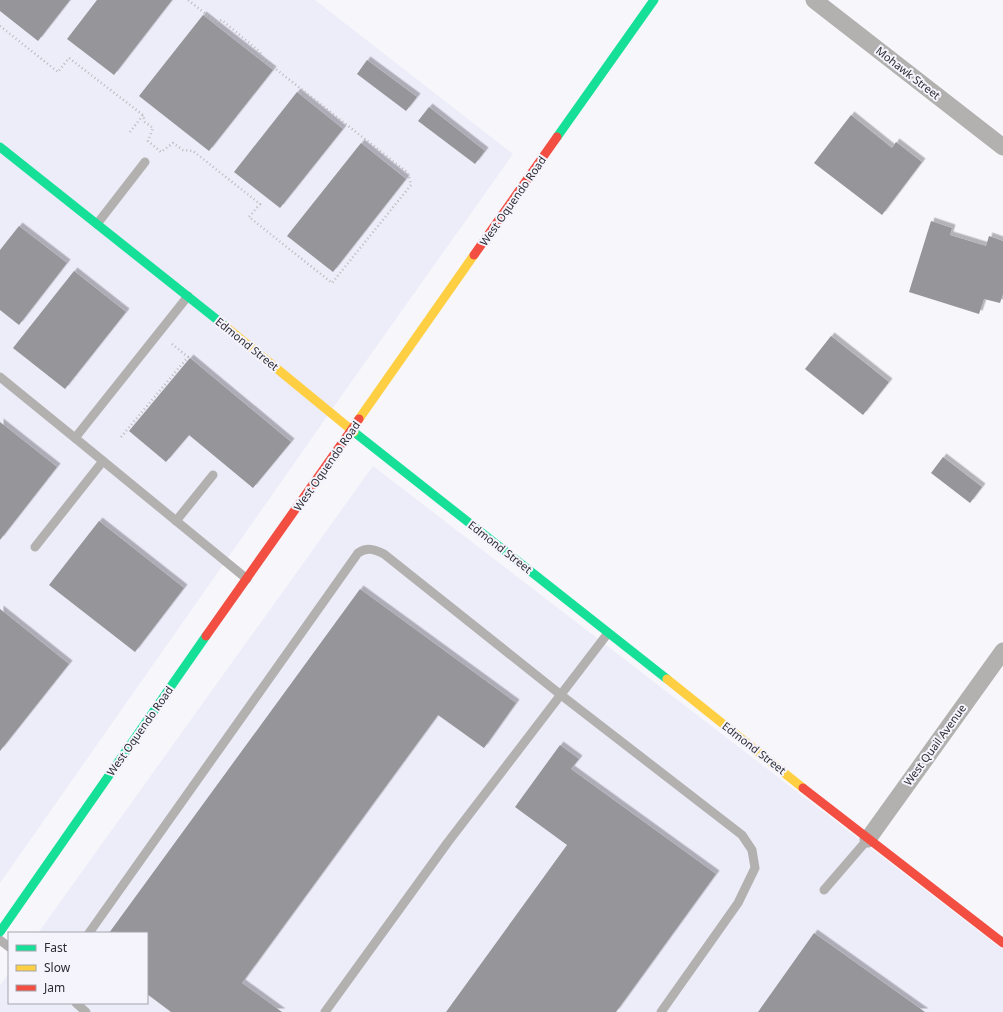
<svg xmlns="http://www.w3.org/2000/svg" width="1003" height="1012" font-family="'Noto Sans',sans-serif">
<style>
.built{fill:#edecf9}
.building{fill:#95959a;filter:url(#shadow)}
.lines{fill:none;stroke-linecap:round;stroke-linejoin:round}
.path{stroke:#bbbabc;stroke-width:2.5;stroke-dasharray:1 3;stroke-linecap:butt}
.lane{stroke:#b2b1b0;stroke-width:9}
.street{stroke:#b2b1b0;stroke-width:17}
.fast{stroke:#16e098;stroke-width:9}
.slow{stroke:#ffcf43;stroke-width:9}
.jam{stroke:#f24e42;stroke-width:9}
.labels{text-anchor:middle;stroke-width:4;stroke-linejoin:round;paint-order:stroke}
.street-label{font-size:11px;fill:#2b2b31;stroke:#f5f4fd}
</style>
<defs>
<filter id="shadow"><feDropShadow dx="3.5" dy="-3.5" stdDeviation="0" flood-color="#0004"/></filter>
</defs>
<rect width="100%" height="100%" fill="#f6f6fb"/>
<g class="built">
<polygon points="0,0 315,0 513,154 354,378 0,883"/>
<polygon points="373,466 1003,950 1003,1012 0,1012 0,985 9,973 9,1003 147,1003 147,933 38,933"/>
</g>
<g class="building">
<polygon points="0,0 70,0 38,41 0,11"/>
<polygon points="97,0 172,0 114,75 67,39"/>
<polygon points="203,15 273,70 209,151 139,96"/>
<polygon points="367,60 417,97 406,111 357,74"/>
<polygon points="297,92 343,129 280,208 234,172"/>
<polygon points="429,107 485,151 475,164 418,121"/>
<polygon points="851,115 892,148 896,142 922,162 882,215 814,163"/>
<polygon points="361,143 406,179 333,272 287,236"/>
<polygon points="931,221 952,228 950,235 986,246 989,236 1003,241 1003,294 1000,303 984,299 979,314 909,292"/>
<polygon points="19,226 67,263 19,325 0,310 0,250"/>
<polygon points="74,271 126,312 65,389 13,348"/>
<polygon points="831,336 889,382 863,415 805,369"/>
<polygon points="190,358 291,442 253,488 189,435 166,462 129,431"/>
<polygon points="0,422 57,467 0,540"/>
<polygon points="943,457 982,487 970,503 931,473"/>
<polygon points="99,521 184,588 135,652 49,585"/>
<polygon points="360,589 516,703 484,748 438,715 242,983 282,1012 171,1012 147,994 147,933 109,933"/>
<polygon points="0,609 69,664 0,751"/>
<polygon points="560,745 579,759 571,769 716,874 616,1012 446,1012 567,845 515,807"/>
<polygon points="814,933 925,1012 758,1012"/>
</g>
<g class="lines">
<g class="path">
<polyline points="0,26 58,72 69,58 143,115 145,122 153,128 148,141 161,152 173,143 183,150 193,151 260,204 249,217 332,283 411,185 408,173 263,59 260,52 222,20 216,22 188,0"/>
<polyline points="130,132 143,115"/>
<polyline points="121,437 188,357 172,344"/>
</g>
<g class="lane">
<polyline points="97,224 145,162"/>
<polyline points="0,377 75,438 188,296"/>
<polyline points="75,438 247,579"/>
<polyline points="176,521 213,475"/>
<polyline points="35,547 103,461"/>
<polyline points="824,890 868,839"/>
<path d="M89,933l269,-380c9,-6 16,-4 26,1l177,141 181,140 10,15 3,18 -17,35 -77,109"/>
<polyline points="0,940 9,947"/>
<polyline points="76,1003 86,1012"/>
<polyline points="325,1012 448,842 608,633"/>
</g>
<g class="street">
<polyline points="814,0 1003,147"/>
<polyline points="868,839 1003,651"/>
</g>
<g class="fast">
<polyline points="557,137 654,0"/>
<polyline points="0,147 225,326"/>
<polyline points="354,432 667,679"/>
<polyline points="0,932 206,636"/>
</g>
<g class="slow">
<polyline points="225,326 354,432"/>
<polyline points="359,419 474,255"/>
<polyline points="667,679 803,788"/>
</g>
<g class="jam">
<polyline points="474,255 557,137"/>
<polyline points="206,636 359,419"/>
<polyline points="803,788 1003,943"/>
</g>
</g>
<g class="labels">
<g class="street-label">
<text transform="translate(908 73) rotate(38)" y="4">Mohawk Street</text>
<text transform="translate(513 201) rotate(-55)" y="4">West Oquendo Road</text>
<text transform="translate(247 344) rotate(39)" y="4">Edmond Street</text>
<text transform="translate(327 466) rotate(-55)" y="4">West Oquendo Road</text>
<text transform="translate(500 547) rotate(38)" y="4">Edmond Street</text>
<text transform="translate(140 731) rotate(-55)" y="4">West Oquendo Road</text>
<text transform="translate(935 745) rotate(-54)" y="4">West Quail Avenue</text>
<text transform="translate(754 748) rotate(38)" y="4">Edmond Street</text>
</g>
</g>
<rect x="8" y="932" width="140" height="72" fill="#f5f4fd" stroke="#a4a4ab"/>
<rect x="16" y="945" width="20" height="6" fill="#16e098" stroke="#a4a4ab"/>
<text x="44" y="952" font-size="12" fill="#2b2b31">Fast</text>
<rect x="16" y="965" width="20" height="6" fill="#ffcf43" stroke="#a4a4ab"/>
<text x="44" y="972" font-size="12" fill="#2b2b31">Slow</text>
<rect x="16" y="985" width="20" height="6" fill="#f24e42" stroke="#a4a4ab"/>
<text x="44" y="992" font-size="12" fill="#2b2b31">Jam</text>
</svg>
